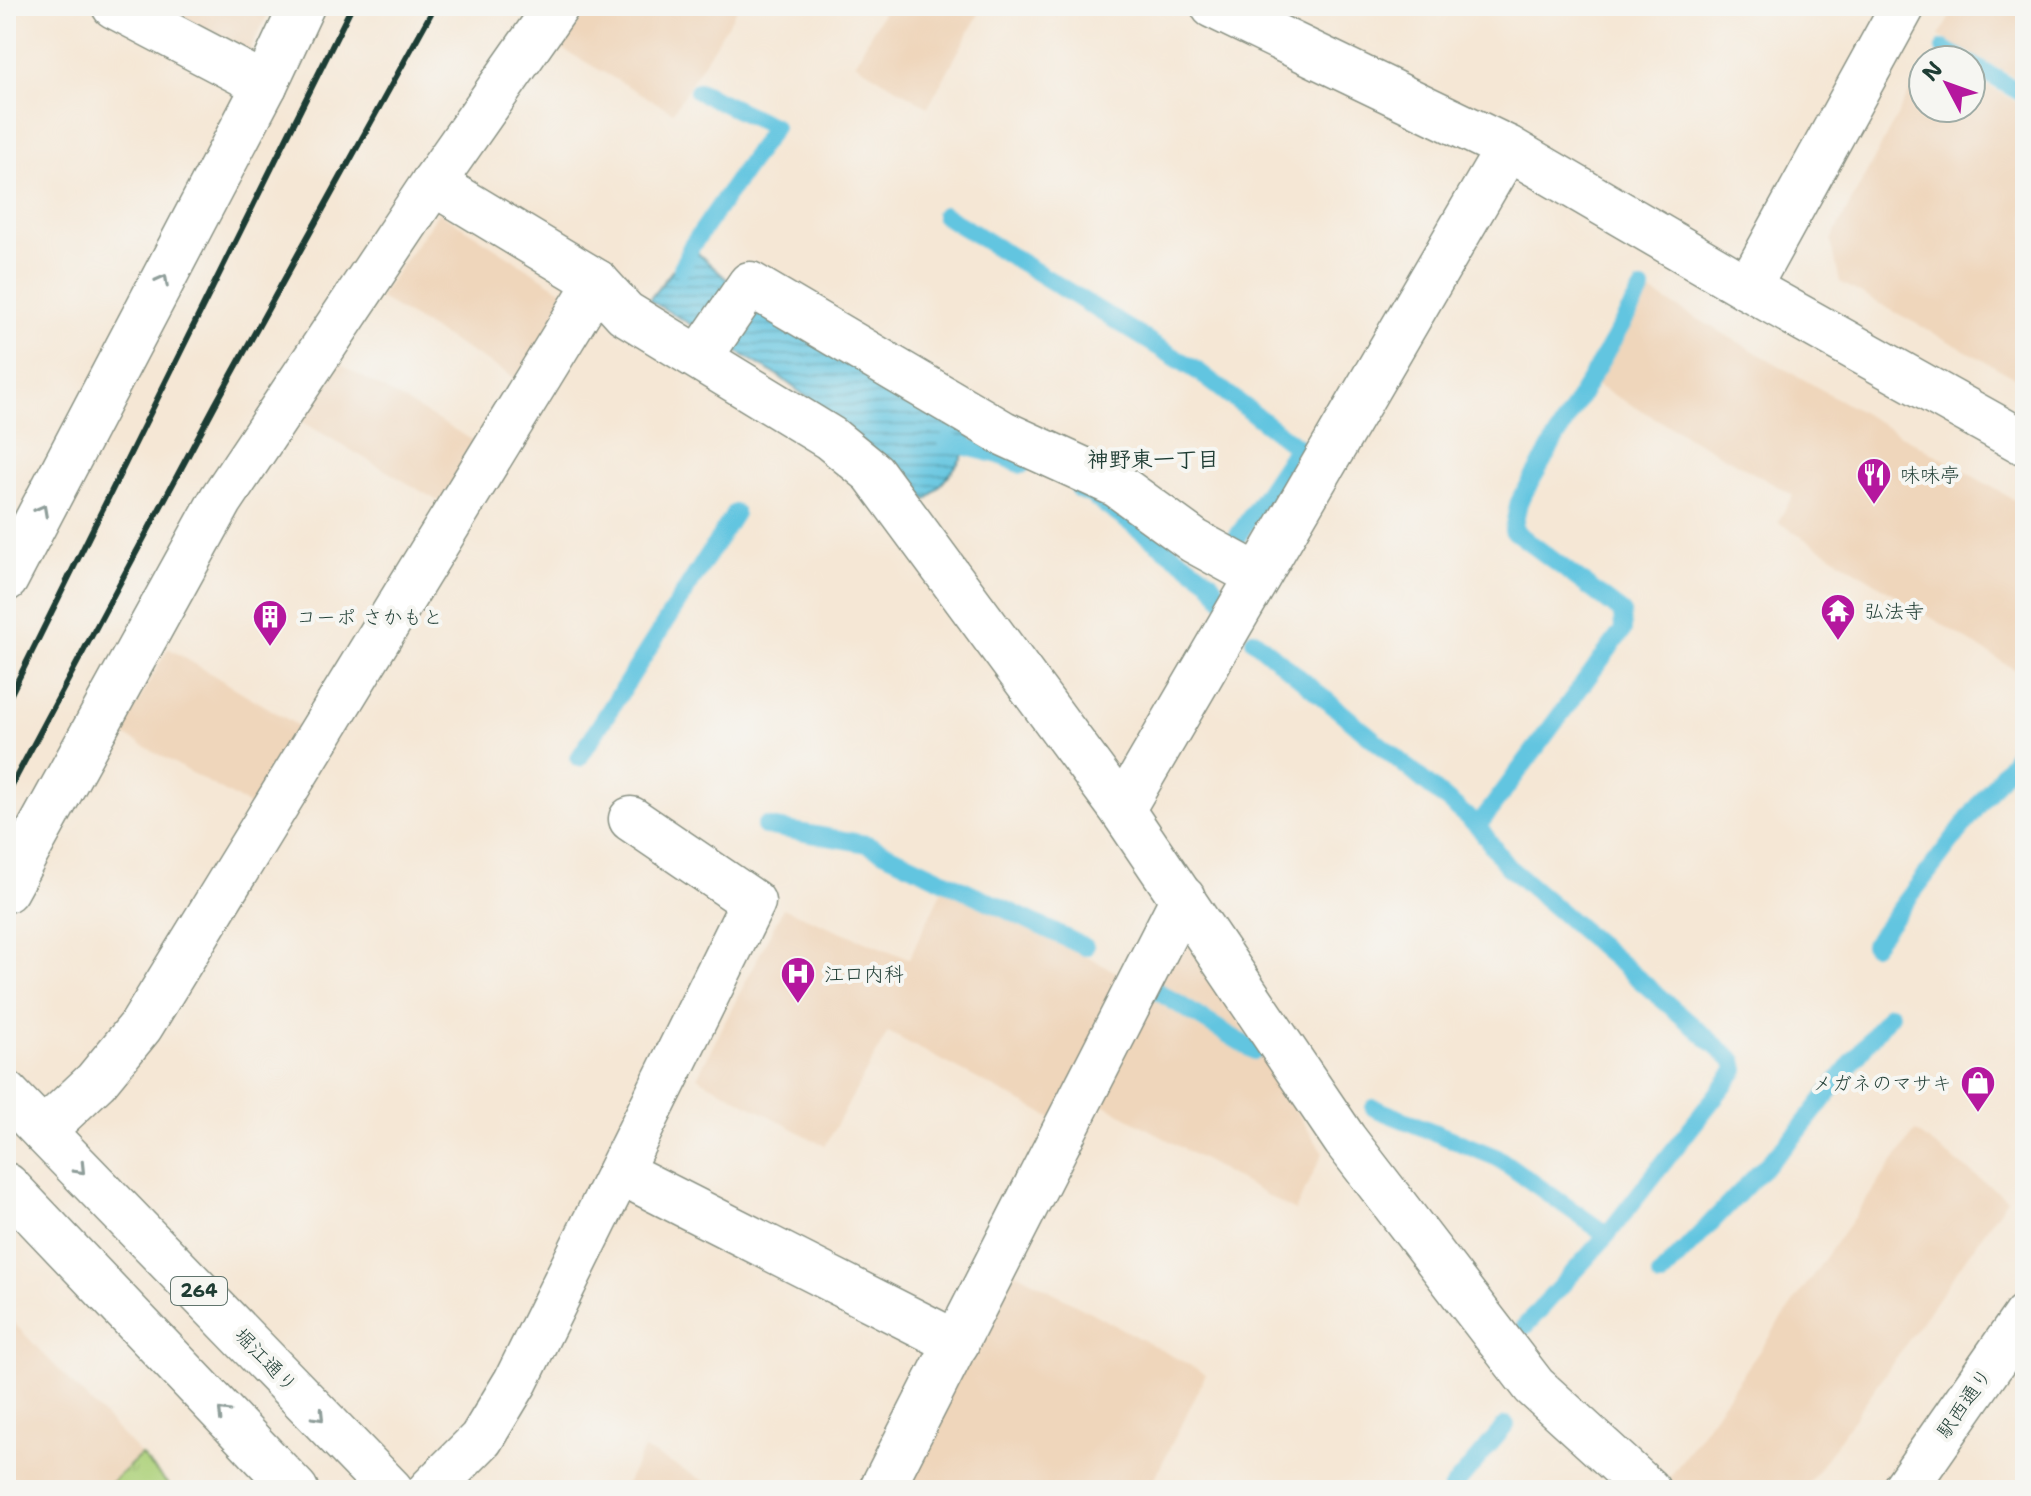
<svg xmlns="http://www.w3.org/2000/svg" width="2031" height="1496" font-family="'Shantell Sans','Klee One',sans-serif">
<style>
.built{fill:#efd6bb}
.grass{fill:url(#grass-tufts);stroke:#668757;stroke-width:2}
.water{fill:url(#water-rules);stroke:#40818a;stroke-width:2}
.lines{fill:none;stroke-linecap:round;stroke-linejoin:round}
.stream{stroke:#62c5e0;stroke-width:18}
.minor-casing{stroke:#8a9284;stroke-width:47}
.major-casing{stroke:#8a9284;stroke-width:47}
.highway-casing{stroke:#8a9284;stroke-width:47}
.minor{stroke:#fff;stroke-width:44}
.major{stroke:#fff;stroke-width:44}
.highway{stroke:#fff;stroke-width:44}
.rail{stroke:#1f3d34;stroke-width:6}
.oneway{stroke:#8f9e9a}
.labels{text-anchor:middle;stroke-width:8;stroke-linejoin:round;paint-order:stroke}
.shield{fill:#f6f6f2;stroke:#60746d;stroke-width:2}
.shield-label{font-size:18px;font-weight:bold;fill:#1f3d34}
.poi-label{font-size:20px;fill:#1f3d34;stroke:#f6f6f2;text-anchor:start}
.street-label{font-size:20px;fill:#1f3d34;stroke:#f6f6f2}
.neighbourhood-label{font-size:22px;font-weight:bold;fill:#1f3d34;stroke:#f6f6f2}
</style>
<defs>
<pattern id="grass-tufts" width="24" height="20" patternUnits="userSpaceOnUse" patternTransform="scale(2)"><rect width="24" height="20" fill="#add17a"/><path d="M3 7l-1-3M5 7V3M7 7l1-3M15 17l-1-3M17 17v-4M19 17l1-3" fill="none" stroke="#94b46a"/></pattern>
<pattern id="water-rules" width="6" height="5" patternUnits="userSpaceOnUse" patternTransform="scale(2)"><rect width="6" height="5" fill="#62c5e0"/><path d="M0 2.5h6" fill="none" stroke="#50a1b6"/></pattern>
</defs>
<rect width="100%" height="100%" fill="#f6f6f2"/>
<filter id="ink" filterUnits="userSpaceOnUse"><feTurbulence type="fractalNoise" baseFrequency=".0125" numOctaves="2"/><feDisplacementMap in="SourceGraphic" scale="16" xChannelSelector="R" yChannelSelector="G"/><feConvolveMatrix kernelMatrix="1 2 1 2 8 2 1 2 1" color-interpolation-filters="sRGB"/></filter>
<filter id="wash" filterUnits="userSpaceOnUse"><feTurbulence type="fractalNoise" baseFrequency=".006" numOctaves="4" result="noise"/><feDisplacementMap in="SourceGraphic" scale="32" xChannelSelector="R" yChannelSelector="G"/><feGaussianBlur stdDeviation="1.8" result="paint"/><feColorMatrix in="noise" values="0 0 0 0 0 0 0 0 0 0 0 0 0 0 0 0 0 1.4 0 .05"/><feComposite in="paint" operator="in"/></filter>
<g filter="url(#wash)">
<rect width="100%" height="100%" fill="#f5e7d5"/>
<g class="built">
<polygon points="157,6 272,6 248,54"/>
<polygon points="591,6 739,6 673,112 561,48"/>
<polygon points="886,6 983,6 928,107 855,63"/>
<polygon points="1956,6 2025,6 2025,83 1939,36"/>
<polygon points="1923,67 1923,108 1971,108 1971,76 2025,107 2025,383 1840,282 1831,240"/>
<polygon points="439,212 572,297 520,381 379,298"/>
<polygon points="1647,290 2025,506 2025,676 1778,522 1793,495 1594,384"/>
<polygon points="338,363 481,445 445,505 301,421"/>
<polygon points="168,648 307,731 259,811 121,733"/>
<polygon points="945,884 1155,992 1181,931 1323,1153 1295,1211 1096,1100 1052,1118 888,1032 825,1146 697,1077 783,908 909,959"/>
<polygon points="1915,1131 2007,1199 1804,1490 1680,1490 1668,1480"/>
<polygon points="1010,1269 1206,1374 1149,1490 897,1490"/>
<polygon points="6,1315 141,1455 103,1490 17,1490 6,1483"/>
<polygon points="644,1449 721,1490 623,1490"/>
</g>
<polygon class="grass" points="141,1455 173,1490 103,1490"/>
<path class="water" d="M691,247l70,63 212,122c-8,28 -27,47 -46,68l-82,-74 -65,-49 -131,-77z"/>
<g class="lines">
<g class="stream">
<polyline points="1944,49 1963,60"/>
<polyline points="1971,64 2025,95"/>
<polyline points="944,215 1199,372 1297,447 1223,558"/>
<polyline points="682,268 691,247 774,127 698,91"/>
<polyline points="947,442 999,455 1022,465"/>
<polyline points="1079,490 1091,495 1209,580 1222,598"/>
<polyline points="1254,640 1478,826 1506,865 1734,1061 1736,1070 1607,1235 1525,1326"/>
<polyline points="579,758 735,513"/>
<polyline points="765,826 867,844 1085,947"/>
<polyline points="1478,826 1623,630 1622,612 1513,530 1519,502 1642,290"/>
<polyline points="1873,945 2025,744"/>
<polyline points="1152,988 1255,1051"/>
<polyline points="1374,1108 1498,1158 1607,1235"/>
<polyline points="1660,1276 1797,1133 1890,1014"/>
<polyline points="1451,1490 1506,1425"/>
</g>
</g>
</g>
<g filter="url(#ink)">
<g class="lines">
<defs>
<g id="minor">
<polyline points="114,6 265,85"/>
<polyline points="1213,6 1508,148 1748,288 2025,443"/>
<polyline points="433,183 597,282 625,313 830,438 873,473 1122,810 1345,1140 1534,1386 1648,1490"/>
<polyline points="1748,288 1903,6"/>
<polyline points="700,357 750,284 1003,433 1117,485 1194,541 1258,576"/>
<polyline points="6,579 265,85 302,6"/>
<polyline points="1122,810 1508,148"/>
<polyline points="6,890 221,500 433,183 557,6"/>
<polyline points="43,1131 96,1081 141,1026 597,282"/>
<polyline points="620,1172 957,1343"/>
<polyline points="430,1490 481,1439 516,1381 753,902 631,819"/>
<polyline points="881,1490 1183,898"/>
</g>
<polyline id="major" points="1904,1490 2025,1316"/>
<g id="highway">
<polyline points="6,1093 391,1490"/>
<polyline points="6,1185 296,1490"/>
</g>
</defs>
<use href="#minor" class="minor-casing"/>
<use href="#major" class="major-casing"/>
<use href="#highway" class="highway-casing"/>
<use href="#minor" class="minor"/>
<use href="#major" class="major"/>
<use href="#highway" class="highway"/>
<g class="rail">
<polyline points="6,704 352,6"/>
<polyline points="6,796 215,405 435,6"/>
</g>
</g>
<defs><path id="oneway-chevron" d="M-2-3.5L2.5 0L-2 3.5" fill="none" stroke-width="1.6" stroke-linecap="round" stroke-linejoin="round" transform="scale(2)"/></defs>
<g class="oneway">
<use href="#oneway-chevron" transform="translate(163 280) rotate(-62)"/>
<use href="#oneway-chevron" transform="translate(42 510) rotate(-62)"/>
<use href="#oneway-chevron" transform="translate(80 1169) rotate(46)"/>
<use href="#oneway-chevron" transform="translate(223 1413) rotate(-134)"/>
<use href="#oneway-chevron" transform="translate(319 1416) rotate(46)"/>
</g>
</g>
<defs>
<symbol id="restaurant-pin" viewBox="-11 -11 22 30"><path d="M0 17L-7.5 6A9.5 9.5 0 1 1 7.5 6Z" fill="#b5179e" stroke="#f6f6f2"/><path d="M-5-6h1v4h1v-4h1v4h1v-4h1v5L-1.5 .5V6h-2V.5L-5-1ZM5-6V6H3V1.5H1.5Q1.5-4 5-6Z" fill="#fff"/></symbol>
<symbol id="temple-pin" viewBox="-11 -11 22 30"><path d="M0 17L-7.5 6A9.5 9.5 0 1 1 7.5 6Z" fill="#b5179e" stroke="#f6f6f2"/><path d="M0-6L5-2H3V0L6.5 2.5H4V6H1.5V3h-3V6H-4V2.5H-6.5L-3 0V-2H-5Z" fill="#fff"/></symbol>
<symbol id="building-pin" viewBox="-11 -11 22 30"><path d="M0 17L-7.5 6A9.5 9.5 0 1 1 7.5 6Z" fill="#b5179e" stroke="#f6f6f2"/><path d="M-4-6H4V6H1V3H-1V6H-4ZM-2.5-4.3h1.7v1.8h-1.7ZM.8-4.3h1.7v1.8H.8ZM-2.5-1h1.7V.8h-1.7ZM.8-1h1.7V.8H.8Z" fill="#fff"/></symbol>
<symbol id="hospital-pin" viewBox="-11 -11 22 30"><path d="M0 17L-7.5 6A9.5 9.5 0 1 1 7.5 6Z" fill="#b5179e" stroke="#f6f6f2"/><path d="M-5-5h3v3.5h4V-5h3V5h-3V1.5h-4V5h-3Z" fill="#fff"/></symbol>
<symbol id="shop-pin" viewBox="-11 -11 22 30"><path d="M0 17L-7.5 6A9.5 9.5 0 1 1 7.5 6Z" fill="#b5179e" stroke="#f6f6f2"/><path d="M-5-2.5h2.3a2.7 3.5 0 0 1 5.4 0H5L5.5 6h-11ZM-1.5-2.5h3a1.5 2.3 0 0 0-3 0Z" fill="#fff"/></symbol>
</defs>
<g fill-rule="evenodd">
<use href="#restaurant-pin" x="1854" y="455" width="40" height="54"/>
<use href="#temple-pin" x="1818" y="591" width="40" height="54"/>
<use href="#building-pin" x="250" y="597" width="40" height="54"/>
<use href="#hospital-pin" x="778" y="954" width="40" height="54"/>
<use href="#shop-pin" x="1958" y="1063" width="40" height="54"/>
</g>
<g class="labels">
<rect class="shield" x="171" y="1277" width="56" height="28" rx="6"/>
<g class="shield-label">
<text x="199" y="1297">264</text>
</g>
<g class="poi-label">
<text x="1900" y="482">味味亭</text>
<text x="1864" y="618">弘法寺</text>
<text x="296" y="624">コーポ さかもと</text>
<text x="824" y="981">江口内科</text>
<text x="1952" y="1090" text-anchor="end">メガネのマサキ</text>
</g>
<g class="street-label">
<text transform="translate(266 1360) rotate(46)" y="7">堀江通り</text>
<text transform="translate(1964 1403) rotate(-55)" y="7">駅西通り</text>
</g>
<g class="neighbourhood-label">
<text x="1153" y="467">神野東一丁目</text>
</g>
</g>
<rect width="2031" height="1496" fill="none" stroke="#f6f6f2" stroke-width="32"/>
<g transform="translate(1947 84) rotate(311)"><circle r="38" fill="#f6f6f2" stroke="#a0aca6" stroke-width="2"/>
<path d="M0-6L14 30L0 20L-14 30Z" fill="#b5179e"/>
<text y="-12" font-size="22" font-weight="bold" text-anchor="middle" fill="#1f3d34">N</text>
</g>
</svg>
